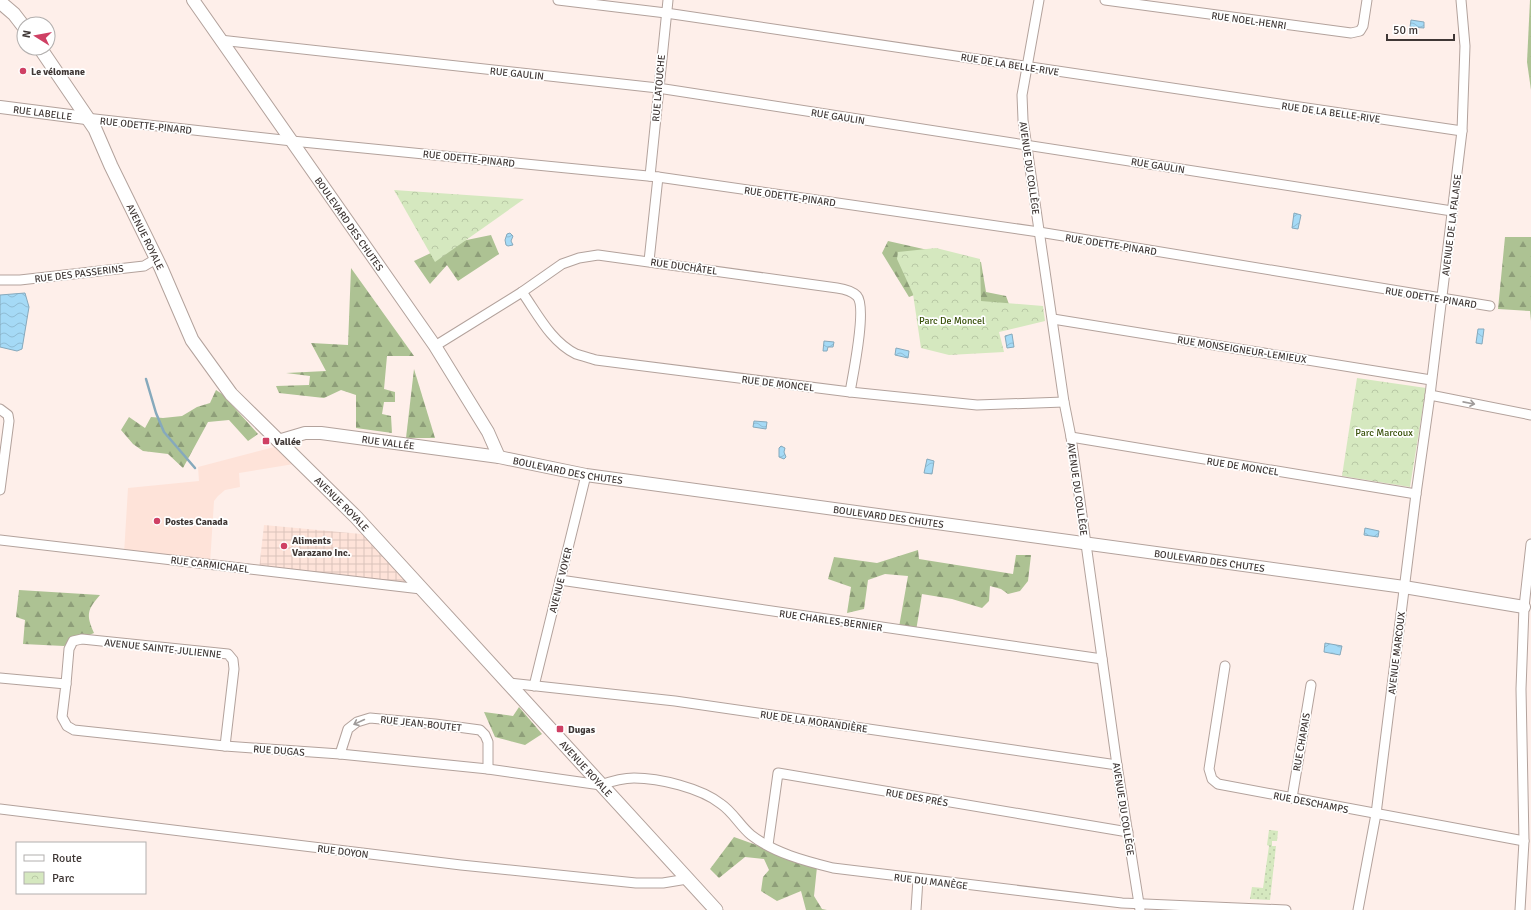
<svg xmlns="http://www.w3.org/2000/svg" width="1531" height="910" font-family="Signika,sans-serif">
<style>
.built{fill:#fee3d9}
.industrial{fill:url(#industrial-grid)}
.grass{fill:url(#grass-dots)}
.forest{fill:url(#forest-firs)}
.park{fill:url(#park-crowns)}
.water{fill:url(#water-waves);stroke:#86a9bc}
.lines{fill:none;stroke-linecap:round;stroke-linejoin:round}
.stream{stroke:#86a9bc;stroke-width:2.5}
.minor-casing{stroke:#b3a29c;stroke-width:11}
.tertiary-casing{stroke:#b3a29c;stroke-width:14}
.secondary-casing{stroke:#b3a29c;stroke-width:15}
.minor{stroke:#fff;stroke-width:9}
.tertiary{stroke:#fff;stroke-width:12}
.secondary{stroke:#fff;stroke-width:13}
.oneway{stroke:#9f9b9a}
.poi-dot{fill:#cf4064;stroke:#fff;stroke-width:1.5}
.labels{text-anchor:middle;stroke-width:3.5;stroke-linejoin:round;paint-order:stroke}
.street-label{font-size:10px;fill:#3f3735;stroke:#fff}
.poi-label{font-size:10px;font-weight:bold;fill:#3f3735;stroke:#fff;text-anchor:start}
.park-label{font-size:10px;fill:#385009;stroke:#fff}
</style>
<defs>
<pattern id="industrial-grid" width="8" height="8" patternUnits="userSpaceOnUse"><rect width="8" height="8" fill="#fee3d9"/><path d="M0 4h8M4 0v8" fill="none" stroke="#dbc3bb"/></pattern>
<pattern id="grass-dots" width="8" height="8" patternUnits="userSpaceOnUse"><rect width="8" height="8" fill="#d5e8bf"/><path d="M2 2h.1M6 6h.1" fill="none" stroke="#b8c8a5" stroke-width="1.8" stroke-linecap="round"/></pattern>
<pattern id="forest-firs" width="22" height="20" patternUnits="userSpaceOnUse"><rect width="22" height="20" fill="#adc293"/><path d="M5 1l3.5 6h-7zM16 11l3.5 6h-7z" fill="#8e9e79"/></pattern>
<pattern id="park-crowns" width="20" height="18" patternUnits="userSpaceOnUse"><rect width="20" height="18" fill="#d5e8bf"/><path d="M2 6a3 3 0 1 1 6 0M12 15a3 3 0 1 1 6 0" fill="none" stroke="#b8c8a5"/></pattern>
<pattern id="water-waves" width="16" height="10" patternUnits="userSpaceOnUse"><rect width="16" height="10" fill="#a5daf6"/><path d="M0 5q4-4 8 0t8 0" fill="none" stroke="#8fbcd4"/></pattern>
</defs>
<rect width="100%" height="100%" fill="#feefea"/>
<polygon class="built" points="282,445 300,463 239,473 240,487 225,490 218,496 214,501 210,564 124,554 128,488 199,481 198,467"/>
<polygon class="industrial" points="264,525 372,535 421,589 259,570"/>
<polygon class="grass" points="1269,830 1278,831 1277,841 1272,841 1272,846 1276,846 1270,900 1250,899 1252,887 1263,888 1269,846 1267,845"/>
<g class="forest">
<polygon points="1530,0 1531,0 1531,90 1527,62"/>
<polygon points="491,235 499,254 458,281 447,265 430,284 414,261 452,243"/>
<polygon points="1505,237 1531,237 1531,321 1530,311 1498,309"/>
<polygon points="888,241 981,262 986,292 1006,296 1010,307 992,311 956,279 909,297 882,253"/>
<polygon points="351,268 414,356 387,356 384,389 395,392 395,402 384,402 382,414 391,416 392,433 356,428 356,395 341,390 324,398 279,393 276,386 309,385 310,376 286,373 326,371 311,343 348,345"/>
<polygon points="414,369 435,438 406,438"/>
<polygon points="216,390 222,394 258,434 248,441 229,420 208,422 183,468 168,454 143,451 133,444 121,430 129,417 145,428 151,417 163,418 182,416 197,407 210,403"/>
<polygon points="918,550 919,559 1013,574 1016,555 1031,555 1028,581 1020,591 1008,594 1001,589 990,586 989,601 982,608 952,599 922,594 916,631 899,627 908,576 885,574 868,580 864,609 847,613 851,587 828,579 834,557 877,563"/>
<path d="M19,590l81,5c-13,15 -14,20 -6,38l-30,13 -41,-2 2,-24 -9,-3z"/>
<polygon points="519,707 542,734 525,745 495,737 484,712 513,716"/>
<polygon points="734,837 817,867 814,896 822,909 827,910 806,910 801,891 777,901 761,891 763,877 769,870 764,859 745,857 719,878 710,869"/>
</g>
<g class="park">
<polygon points="394,190 524,199 435,262"/>
<polygon points="936,248 980,259 981,301 1043,306 1045,321 999,332 1004,352 949,355 921,348 913,294 897,259 898,252"/>
<polygon points="1357,378 1426,388 1410,487 1342,476"/>
</g>
<g class="water">
<polygon points="1411,20 1424,22 1424,28 1410,27"/>
<polygon points="1294,213 1301,215 1298,229 1292,228"/>
<polygon points="510,233 513,236 511,241 513,245 508,246 506,245 505,240 507,234"/>
<polygon points="25,293 29,307 22,349 17,351 0,347 0,295"/>
<polygon points="1478,329 1484,329 1482,344 1476,343"/>
<polygon points="1012,334 1014,347 1007,348 1005,336"/>
<polygon points="824,341 834,342 833,347 828,347 827,351 823,351"/>
<polygon points="896,348 909,351 908,358 895,355"/>
<polygon points="754,421 767,422 766,429 753,427"/>
<polygon points="781,446 785,448 784,452 786,457 784,459 779,457 779,448"/>
<polygon points="927,459 934,461 932,474 924,473"/>
<polygon points="1365,528 1379,531 1378,537 1364,535"/>
<polygon points="1325,643 1342,646 1340,655 1324,652"/>
</g>
<g class="lines">
<polyline class="stream" points="146,379 156,413 164,432 195,468"/>
<defs>
<g id="minor">
<polyline points="558,0 666,13 1462,131"/>
<polyline points="1039,0 1022,95 1023,120 1064,402 1071,437 1117,765 1140,910"/>
<polyline points="1105,0 1351,33 1360,31 1363,26 1367,0"/>
<polyline points="220,40 658,88 1452,211"/>
<polyline points="86,118 292,141 658,177 1039,232 1490,306"/>
<polyline points="650,176 668,0"/>
<polyline points="649,261 658,177"/>
<polyline points="0,280 20,280 144,266 156,259"/>
<path d="M522,292c15,21 29,50 54,62 6,2 14,4 20,6l254,32 127,13 87,-3"/>
<polyline points="1053,319 1431,380"/>
<path d="M435,346l87,-54 40,-28 17,-6 19,-3 239,33c7,1 15,3 20,8 10,11 -4,79 -7,96"/>
<polyline points="1430,395 1531,415"/>
<polyline points="0,409 8,415 9,421 0,490"/>
<polyline points="1071,437 1416,494"/>
<polyline points="0,540 421,589"/>
<polyline points="560,580 1102,659"/>
<polyline points="1225,666 1209,769 1212,779 1218,784 1524,841"/>
<path d="M0,678l66,6 -4,33 5,9 7,4 151,16 115,8 148,15 113,16c11,-4 22,-7 33,-7 25,0 67,10 87,26 12,8 19,22 30,31 23,18 54,26 82,33l289,35 164,7"/>
<polyline points="509,683 675,701 1117,765"/>
<polyline points="66,684 69,649 73,641 82,639 228,654 233,660 234,669 225,746"/>
<polyline points="534,686 586,475"/>
<polyline points="340,754 348,729 357,722 370,718 435,724 480,730 485,735 488,742 488,769"/>
<polyline points="1292,798 1311,685"/>
<polyline points="0,809 461,865 636,883 663,883 687,879"/>
<polyline points="768,845 778,773 1128,832"/>
<polyline points="916,910 918,879"/>
<polyline points="1358,910 1376,814 1416,494 1430,395 1462,131 1465,46 1461,0"/>
<polyline points="1520,910 1524,841 1521,689 1524,607 1531,544"/>
</g>
<g id="tertiary">
<path id="s1" d="M193,0l242,346 53,86 11,25"/>
<path id="s2" d="M0,107l86,11"/>
<path id="s3" d="M278,441l27,-8h16l178,24 87,18 818,112 120,20"/>
</g>
<g id="secondary">
<polyline points="0,2 14,14 24,27"/>
<path id="s4" d="M40,48l55,81 16,37 50,102 31,72 39,54 125,123 360,393"/>
</g>
</defs>
<use href="#minor" class="minor-casing"/>
<use href="#tertiary" class="tertiary-casing"/>
<use href="#secondary" class="secondary-casing"/>
<use href="#minor" class="minor"/>
<use href="#tertiary" class="tertiary"/>
<use href="#secondary" class="secondary"/>
</g>
<defs><path id="oneway-shaft" d="M-6 0H5M1.5-3L5.5 0L1.5 3" fill="none" stroke-width="1.6" stroke-linecap="round" stroke-linejoin="round"/></defs>
<g class="oneway">
<use href="#oneway-shaft" transform="translate(1469 403) rotate(11)"/>
<use href="#oneway-shaft" transform="translate(359 722) rotate(155)"/>
</g>
<g class="poi-dot">
<circle cx="23" cy="71" r="4"/>
<rect x="262" y="437" width="8" height="8" rx="2"/>
<circle cx="157" cy="521" r="4"/>
<circle cx="284" cy="546" r="4"/>
<rect x="556" y="725" width="8" height="8" rx="2"/>
</g>
<g class="labels">
<g class="street-label">
<text transform="translate(1249 20) rotate(8)" y="4">RUE NOEL-HENRI</text>
<text transform="translate(1010 64) rotate(9)" y="4">RUE DE LA BELLE-RIVE</text>
<text transform="translate(517 73) rotate(6)" y="4">RUE GAULIN</text>
<text transform="translate(658 88) rotate(-85)" y="4">RUE LATOUCHE</text>
<text transform="translate(1331 112) rotate(8)" y="4">RUE DE LA BELLE-RIVE</text>
<text dy="4" stroke="none"><textPath href="#s2" startOffset="43">RUE LABELLE</textPath></text>
<text transform="translate(838 116) rotate(9)" y="4">RUE GAULIN</text>
<text transform="translate(146 125) rotate(6)" y="4">RUE ODETTE-PINARD</text>
<text transform="translate(469 158) rotate(6)" y="4">RUE ODETTE-PINARD</text>
<text transform="translate(1158 165) rotate(9)" y="4">RUE GAULIN</text>
<text transform="translate(1030 168) rotate(82)" y="4">AVENUE DU COLLÈGE</text>
<text transform="translate(790 196) rotate(8)" y="4">RUE ODETTE-PINARD</text>
<text dy="4" stroke="none"><textPath href="#s1" startOffset="273">BOULEVARD DES CHUTES</textPath></text>
<text transform="translate(1451 225) rotate(-83)" y="4">AVENUE DE LA FALAISE</text>
<text dy="4" stroke="none"><textPath href="#s4" startOffset="217">AVENUE ROYALE</textPath></text>
<text transform="translate(1111 244) rotate(9)" y="4">RUE ODETTE-PINARD</text>
<text transform="translate(684 266) rotate(8)" y="4">RUE DUCHÂTEL</text>
<text transform="translate(79 273) rotate(-7)" y="4">RUE DES PASSERINS</text>
<text transform="translate(1431 297) rotate(9)" y="4">RUE ODETTE-PINARD</text>
<text transform="translate(1242 349) rotate(9)" y="4">RUE MONSEIGNEUR-LEMIEUX</text>
<text transform="translate(778 383) rotate(7)" y="4">RUE DE MONCEL</text>
<text dy="4" stroke="none"><textPath href="#s3" startOffset="112">RUE VALLÉE</textPath></text>
<text transform="translate(1243 466) rotate(9)" y="4">RUE DE MONCEL</text>
<text dy="4" stroke="none"><textPath href="#s3" startOffset="294">BOULEVARD DES CHUTES</textPath></text>
<text transform="translate(1078 489) rotate(82)" y="4">AVENUE DU COLLÈGE</text>
<text dy="4" stroke="none"><textPath href="#s4" startOffset="553">AVENUE ROYALE</textPath></text>
<text dy="4" stroke="none"><textPath href="#s3" startOffset="618">BOULEVARD DES CHUTES</textPath></text>
<text dy="4" stroke="none"><textPath href="#s3" startOffset="942">BOULEVARD DES CHUTES</textPath></text>
<text transform="translate(210 564) rotate(7)" y="4">RUE CARMICHAEL</text>
<text transform="translate(560 580) rotate(-76)" y="4">AVENUE VOYER</text>
<text transform="translate(831 620) rotate(8)" y="4">RUE CHARLES-BERNIER</text>
<text transform="translate(163 648) rotate(6)" y="4">AVENUE SAINTE-JULIENNE</text>
<text transform="translate(1396 653) rotate(-83)" y="4">AVENUE MARCOUX</text>
<text transform="translate(814 721) rotate(8)" y="4">RUE DE LA MORANDIÈRE</text>
<text transform="translate(421 723) rotate(6)" y="4">RUE JEAN-BOUTET</text>
<text transform="translate(1301 742) rotate(-80)" y="4">RUE CHAPAIS</text>
<text transform="translate(279 750) rotate(4)" y="4">RUE DUGAS</text>
<text dy="4" stroke="none"><textPath href="#s4" startOffset="913">AVENUE ROYALE</textPath></text>
<text transform="translate(917 797) rotate(10)" y="4">RUE DES PRÉS</text>
<text transform="translate(1311 802) rotate(11)" y="4">RUE DESCHAMPS</text>
<text transform="translate(1124 809) rotate(81)" y="4">AVENUE DU COLLÈGE</text>
<text transform="translate(343 851) rotate(7)" y="4">RUE DOYON</text>
<text transform="translate(931 881) rotate(7)" y="4">RUE DU MANÈGE</text>
</g>
<g class="poi-label">
<text x="31" y="75">Le vélomane</text>
<text x="274" y="445">Vallée</text>
<text x="165" y="525">Postes Canada</text>
<text x="292" y="544">Aliments<tspan x="292" dy="12">Varazano Inc.</tspan></text>
<text x="568" y="733">Dugas</text>
</g>
<g class="park-label">
<text x="952" y="324">Parc De Moncel</text>
<text x="1384" y="436">Parc Marcoux</text>
</g>
</g>
<rect x="16" y="842" width="130" height="52" fill="#ffffff" stroke="#b2afae"/>
<rect x="24" y="855" width="20" height="6" fill="#ffffff" stroke="#b2afae"/>
<text x="52" y="862" font-size="12" fill="#3f3735">Route</text>
<rect x="24" y="872" width="20" height="12" fill="url(#park-crowns)" stroke="#b2afae"/>
<text x="52" y="882" font-size="12" fill="#3f3735">Parc</text>
<g transform="translate(36 36) rotate(281)"><circle r="19" fill="#ffffff" stroke="#b2afae"/>
<path d="M0-3L7 15L0 10L-7 15Z" fill="#cf4064"/>
<text y="-6" font-size="11" font-weight="bold" text-anchor="middle" fill="#3f3735">N</text>
</g>
<path d="M1387 34v6h67v-6" fill="none" stroke="#3f3735" stroke-width="2"/>
<text x="1393" y="34" font-size="12" fill="#3f3735" stroke="#ffffff" stroke-width="3" paint-order="stroke">50 m</text>
</svg>
